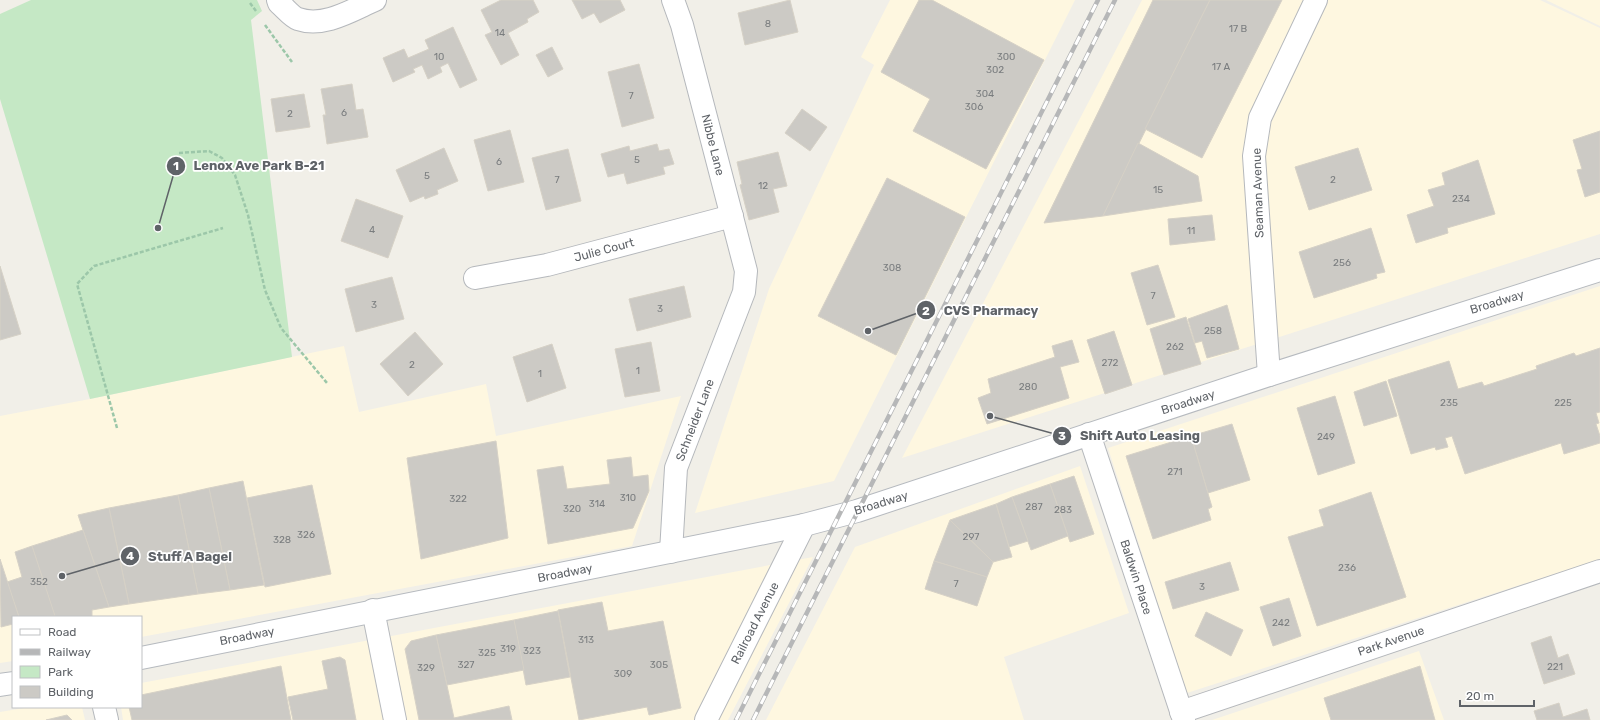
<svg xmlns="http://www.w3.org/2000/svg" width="1600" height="720" font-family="Rubik,sans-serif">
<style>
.commercial{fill:#fef7e0}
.green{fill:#c5e8c5}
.building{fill:#cccac5;stroke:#d6d1c6}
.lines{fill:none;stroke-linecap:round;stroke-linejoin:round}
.street-casing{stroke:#b5b8bc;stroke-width:24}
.secondary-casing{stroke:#b6babf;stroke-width:24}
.path{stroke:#9cc7a9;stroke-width:2.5;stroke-dasharray:4 2;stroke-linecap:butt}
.street{stroke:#fff;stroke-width:22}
.secondary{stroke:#fff;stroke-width:22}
.rail-casing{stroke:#b6b7b8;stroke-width:4.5}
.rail{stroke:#fff;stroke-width:3;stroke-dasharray:9;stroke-linecap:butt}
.labels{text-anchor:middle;stroke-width:3.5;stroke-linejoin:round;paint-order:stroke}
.number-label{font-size:10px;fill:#7a7d7f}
.street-label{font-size:12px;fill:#5f6368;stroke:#fff}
.leader{fill:none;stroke:#5f6368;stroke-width:1.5}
.callout-dot{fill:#5f6368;stroke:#fff;stroke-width:1.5}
.mark-label{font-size:12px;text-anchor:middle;font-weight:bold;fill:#fff}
.callout-label{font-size:13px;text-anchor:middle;font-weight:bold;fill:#5f6368;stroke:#fff;stroke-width:3.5;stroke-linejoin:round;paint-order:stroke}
</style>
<rect width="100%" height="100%" fill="#f1efe8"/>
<g class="commercial">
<polygon points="890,0 1075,0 834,481 695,513 769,289 874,65 861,57"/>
<polygon points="1142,0 1540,0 1600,28 1600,234 902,458"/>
<polygon points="1546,0 1600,0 1600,26"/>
<polygon points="1600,286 1600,559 1187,693 1108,448"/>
<polygon points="344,346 359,412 486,384 496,436 681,396 632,546 141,637 141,617 13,617 13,661 0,663 0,416 90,399"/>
<polygon points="1080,466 1129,613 1004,657 1024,720 766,720 855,547"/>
<polygon points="813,557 728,720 123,720 121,707 141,707 141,683"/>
<polygon points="1419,651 1444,720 1212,720"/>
<polygon points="30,707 82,707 85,720 0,720 0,712"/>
</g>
<polygon class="green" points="31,0 257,0 262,11 251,20 292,357 90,399 0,99 0,14"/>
<g class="building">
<polygon points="501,0 533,0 539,12 527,19 528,22 508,33 519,55 501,65 485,35 492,32 481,10"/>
<polygon points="572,0 620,0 625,10 600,23 594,13 582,19"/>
<polygon points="790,0 798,32 745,45 738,13"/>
<polygon points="919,0 932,0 1044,60 986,169 913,131 930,99 881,72"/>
<polygon points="1153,0 1210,0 1103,216 1044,223"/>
<polygon points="1210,0 1282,0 1202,158 1145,129"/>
<polygon points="453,27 477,80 460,88 448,63 440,67 442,72 428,79 422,65 413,69 415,72 393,82 383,58 404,49 408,58 429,49 425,40"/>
<polygon points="552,47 563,69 548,77 536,55"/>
<polygon points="639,64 654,118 622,127 608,72"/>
<polygon points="352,84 356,110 363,109 368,137 327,144 323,115 326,115 321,89"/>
<polygon points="304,94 310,127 276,132 271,99"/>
<polygon points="802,109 827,127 810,151 785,133"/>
<polygon points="510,130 524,182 488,191 474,140"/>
<polygon points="1600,131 1600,192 1585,197 1577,170 1582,169 1573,140"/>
<polygon points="1138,143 1198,176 1202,201 1103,216"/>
<polygon points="657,144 659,151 669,149 674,164 663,167 665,174 627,184 624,173 608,177 601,154 629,146 630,151"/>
<polygon points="444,148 458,181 437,190 438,194 425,199 424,196 410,202 396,170"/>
<polygon points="1358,148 1372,190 1309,210 1295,167"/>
<polygon points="568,149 581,201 546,210 532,158"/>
<polygon points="778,152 787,186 773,189 779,212 749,220 740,185 742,184 737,162"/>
<polygon points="1478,160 1495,214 1447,228 1448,233 1416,243 1407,215 1434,206 1428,190 1445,185 1442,173"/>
<polygon points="887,178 965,217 896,355 818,316"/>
<polygon points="356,199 403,216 388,258 341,241"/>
<polygon points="1212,215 1215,240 1170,245 1168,219"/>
<polygon points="1371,228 1385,272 1376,274 1377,278 1314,298 1299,252"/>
<polygon points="1158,265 1175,317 1147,325 1131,273"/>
<polygon points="0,266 21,334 0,340"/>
<polygon points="392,277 404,319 356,332 345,289"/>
<polygon points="684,286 691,317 637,331 629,299"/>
<polygon points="1227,305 1239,349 1207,358 1202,341 1195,343 1188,319"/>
<polygon points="1186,317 1201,364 1164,375 1150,329"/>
<polygon points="1114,331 1132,385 1105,394 1087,340"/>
<polygon points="415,332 443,364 408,396 380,364"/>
<polygon points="1072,340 1079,362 1060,367 1069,398 987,424 978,398 991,393 988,379 1055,357 1052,346"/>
<polygon points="651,342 660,391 625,397 615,349"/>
<polygon points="552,344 566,388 527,402 513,357"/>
<polygon points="1600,348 1600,412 1596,413 1599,423 1596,424 1600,436 1600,443 1564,454 1561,443 1465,474 1452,436 1445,438 1448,447 1436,450 1435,447 1411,454 1388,380 1449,361 1458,389 1482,382 1484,386 1537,369 1536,366 1574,353 1576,356"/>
<polygon points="1386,381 1397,416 1364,426 1354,392"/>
<polygon points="1335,396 1355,463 1318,475 1297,408"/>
<polygon points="1232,424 1250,480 1208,493 1191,436"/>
<polygon points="1191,436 1212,507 1208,509 1211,520 1153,539 1126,456"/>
<polygon points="496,441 508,538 421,559 407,458"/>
<polygon points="631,457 633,477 648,475 649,491 633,528 548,544 537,470 563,466 567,489 610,484 607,460"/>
<polygon points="1074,476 1094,534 1070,542 1050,484"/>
<polygon points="243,481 264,585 230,590 209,488"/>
<polygon points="1050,484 1068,536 1031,550 1012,497"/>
<polygon points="312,485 331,574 265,587 247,498"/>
<polygon points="209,488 230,590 198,594 178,495"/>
<polygon points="1371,492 1406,597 1317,626 1288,537 1324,526 1319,510"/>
<polygon points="178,495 198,594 129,604 109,508"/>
<polygon points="1012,497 1028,541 1009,547 996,504"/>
<polygon points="996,504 1012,557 993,562 950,520"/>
<polygon points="109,508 129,604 109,607 78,515"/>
<polygon points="950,520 993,562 987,577 934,561"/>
<polygon points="83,530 109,607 92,610 92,617 55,617 32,546"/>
<polygon points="32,546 55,616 19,617 7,582 22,577 15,552"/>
<polygon points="0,559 19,617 13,617 13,624 1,627"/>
<polygon points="934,561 987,577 977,606 925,589"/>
<polygon points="1230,562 1239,590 1173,609 1165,582"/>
<polygon points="1289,598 1301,636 1273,646 1260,607"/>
<polygon points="602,602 608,631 663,621 681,708 649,715 647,707 579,720 558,610"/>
<polygon points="558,611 570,677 526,685 514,620"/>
<polygon points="1206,612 1243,630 1231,656 1195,636"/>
<polygon points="514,620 524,670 447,685 436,635"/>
<polygon points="436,635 454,718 509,706 512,720 419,720 405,649 411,641"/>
<polygon points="1551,636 1558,658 1568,654 1575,674 1544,684 1531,643"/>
<polygon points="340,657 345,660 356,720 293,720 288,697 328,689 322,661"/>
<polygon points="281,666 291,720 132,720 129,707 141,707 141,695"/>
<polygon points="1420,666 1435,720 1331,720 1324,698"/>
<polygon points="1559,703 1563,717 1587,709 1590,720 1537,720 1534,711"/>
<polygon points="67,715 72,720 46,720"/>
</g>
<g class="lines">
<defs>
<g id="street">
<path d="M278,0l1,3c6,5 13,14 19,16 26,9 54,-9 77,-19"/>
<polyline points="475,278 547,265 732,216"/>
<polyline points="1269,375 1254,156 1260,118 1316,0"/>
<polyline points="1089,434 1184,720"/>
<polyline points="671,552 676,468 744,292 746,271 682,25 673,0"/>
<polyline points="373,610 395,720"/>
<polyline points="104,707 107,720"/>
<polyline points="1181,712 1600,571"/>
<polyline points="706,720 804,525"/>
</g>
<g id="secondary">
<polyline points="141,658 804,525 857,511 1269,375 1600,270"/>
<polyline points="0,685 13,683"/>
</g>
</defs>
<use href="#street" class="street-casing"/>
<use href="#secondary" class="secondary-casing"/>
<g class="path">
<polyline points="250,3 256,11"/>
<polyline points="265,25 292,62"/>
<polyline points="179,153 209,151 222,158 235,175 248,215 265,290 281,328 327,383"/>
<polyline points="117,428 77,284 94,266 223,228"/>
</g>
<use href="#street" class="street"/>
<use href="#secondary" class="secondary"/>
<defs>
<g id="rail">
<polyline points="736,720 1098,0"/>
<polyline points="753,720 1115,0"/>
</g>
</defs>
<use href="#rail" class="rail-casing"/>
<use href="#rail" class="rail"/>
</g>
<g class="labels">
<g class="number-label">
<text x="768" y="27">8</text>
<text x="1238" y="32">17 B</text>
<text x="500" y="36">14</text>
<text x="439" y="60">10</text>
<text x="1006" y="60">300</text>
<text x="1221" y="70">17 A</text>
<text x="995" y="73">302</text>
<text x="985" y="97">304</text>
<text x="631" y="99">7</text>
<text x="974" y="110">306</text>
<text x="344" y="116">6</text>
<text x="290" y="117">2</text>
<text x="637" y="163">5</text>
<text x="499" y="165">6</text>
<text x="427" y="179">5</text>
<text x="557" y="183">7</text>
<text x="1333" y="183">2</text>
<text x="763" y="189">12</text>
<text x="1158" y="193">15</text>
<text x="1461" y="202">234</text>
<text x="372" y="233">4</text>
<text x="1191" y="234">11</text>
<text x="1342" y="266">256</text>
<text x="892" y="271">308</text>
<text x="1153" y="299">7</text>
<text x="374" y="308">3</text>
<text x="660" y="312">3</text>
<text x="1213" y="334">258</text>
<text x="1175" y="350">262</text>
<text x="1110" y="366">272</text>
<text x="412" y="368">2</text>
<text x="638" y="374">1</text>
<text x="540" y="377">1</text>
<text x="1028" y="390">280</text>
<text x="1449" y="406">235</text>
<text x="1563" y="406">225</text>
<text x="1326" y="440">249</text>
<text x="1175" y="475">271</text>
<text x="628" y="501">310</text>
<text x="458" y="502">322</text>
<text x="597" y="507">314</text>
<text x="1034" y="510">287</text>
<text x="572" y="512">320</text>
<text x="1063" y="513">283</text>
<text x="306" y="538">326</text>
<text x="971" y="540">297</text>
<text x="282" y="543">328</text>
<text x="1347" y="571">236</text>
<text x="39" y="585">352</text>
<text x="956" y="587">7</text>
<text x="1202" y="590">3</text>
<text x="1281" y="626">242</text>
<text x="586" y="643">313</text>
<text x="508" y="652">319</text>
<text x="532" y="654">323</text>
<text x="487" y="656">325</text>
<text x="466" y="668">327</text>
<text x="659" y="668">305</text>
<text x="1555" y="670">221</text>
<text x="426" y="671">329</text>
<text x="623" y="677">309</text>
</g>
<g class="street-label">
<text transform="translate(713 145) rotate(76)" y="4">Nibbe Lane</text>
<text transform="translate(1258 193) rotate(-92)" y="4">Seaman Avenue</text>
<text transform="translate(604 250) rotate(-15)" y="4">Julie Court</text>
<text transform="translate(1497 302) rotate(-17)" y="4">Broadway</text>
<text transform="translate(1188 402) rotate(-18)" y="4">Broadway</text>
<text transform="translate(695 420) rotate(-69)" y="4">Schneider Lane</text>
<text transform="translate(881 503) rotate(-17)" y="4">Broadway</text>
<text transform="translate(565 573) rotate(-11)" y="4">Broadway</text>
<text transform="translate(1136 577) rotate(72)" y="4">Baldwin Place</text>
<text transform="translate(755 623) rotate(-63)" y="4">Railroad Avenue</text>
<text transform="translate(247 636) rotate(-11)" y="4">Broadway</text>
<text transform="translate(1391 641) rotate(-19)" y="4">Park Avenue</text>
</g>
</g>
<path class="leader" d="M158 228L176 166M868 331L926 310M990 416L1062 436M62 576L130 556"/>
<g class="callout-dot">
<circle cx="158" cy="228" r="4"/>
<circle cx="868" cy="331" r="4"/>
<circle cx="990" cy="416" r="4"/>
<circle cx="62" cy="576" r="4"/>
<circle cx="176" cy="166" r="10"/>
<circle cx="926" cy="310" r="10"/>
<circle cx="1062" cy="436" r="10"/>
<circle cx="130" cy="556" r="10"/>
</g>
<g class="mark-label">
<text x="176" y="170">1</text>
<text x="926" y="315">2</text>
<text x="1062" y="440">3</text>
<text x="130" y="560">4</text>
</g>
<g class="callout-label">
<text x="259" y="170">Lenox Ave Park B-21</text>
<text x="991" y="315">CVS Pharmacy</text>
<text x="1140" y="440">Shift Auto Leasing</text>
<text x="190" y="561">Stuff A Bagel</text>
</g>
<rect x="12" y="616" width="130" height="92" fill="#ffffff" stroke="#bfc1c3"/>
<rect x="20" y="629" width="20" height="6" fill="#ffffff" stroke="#bfc1c3"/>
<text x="48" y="636" font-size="12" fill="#5f6368">Road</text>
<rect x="20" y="649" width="20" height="6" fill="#b6b7b8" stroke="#bfc1c3"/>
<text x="48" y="656" font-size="12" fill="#5f6368">Railway</text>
<rect x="20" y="666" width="20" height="12" fill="#c5e8c5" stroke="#bfc1c3"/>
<text x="48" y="676" font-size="12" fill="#5f6368">Park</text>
<rect x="20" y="686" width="20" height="12" fill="#cccac5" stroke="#bfc1c3"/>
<text x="48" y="696" font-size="12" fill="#5f6368">Building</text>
<path d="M1460 700v6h74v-6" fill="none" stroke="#5f6368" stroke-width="2"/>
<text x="1466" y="700" font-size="12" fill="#5f6368" stroke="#ffffff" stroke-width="3" paint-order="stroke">20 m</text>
</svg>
